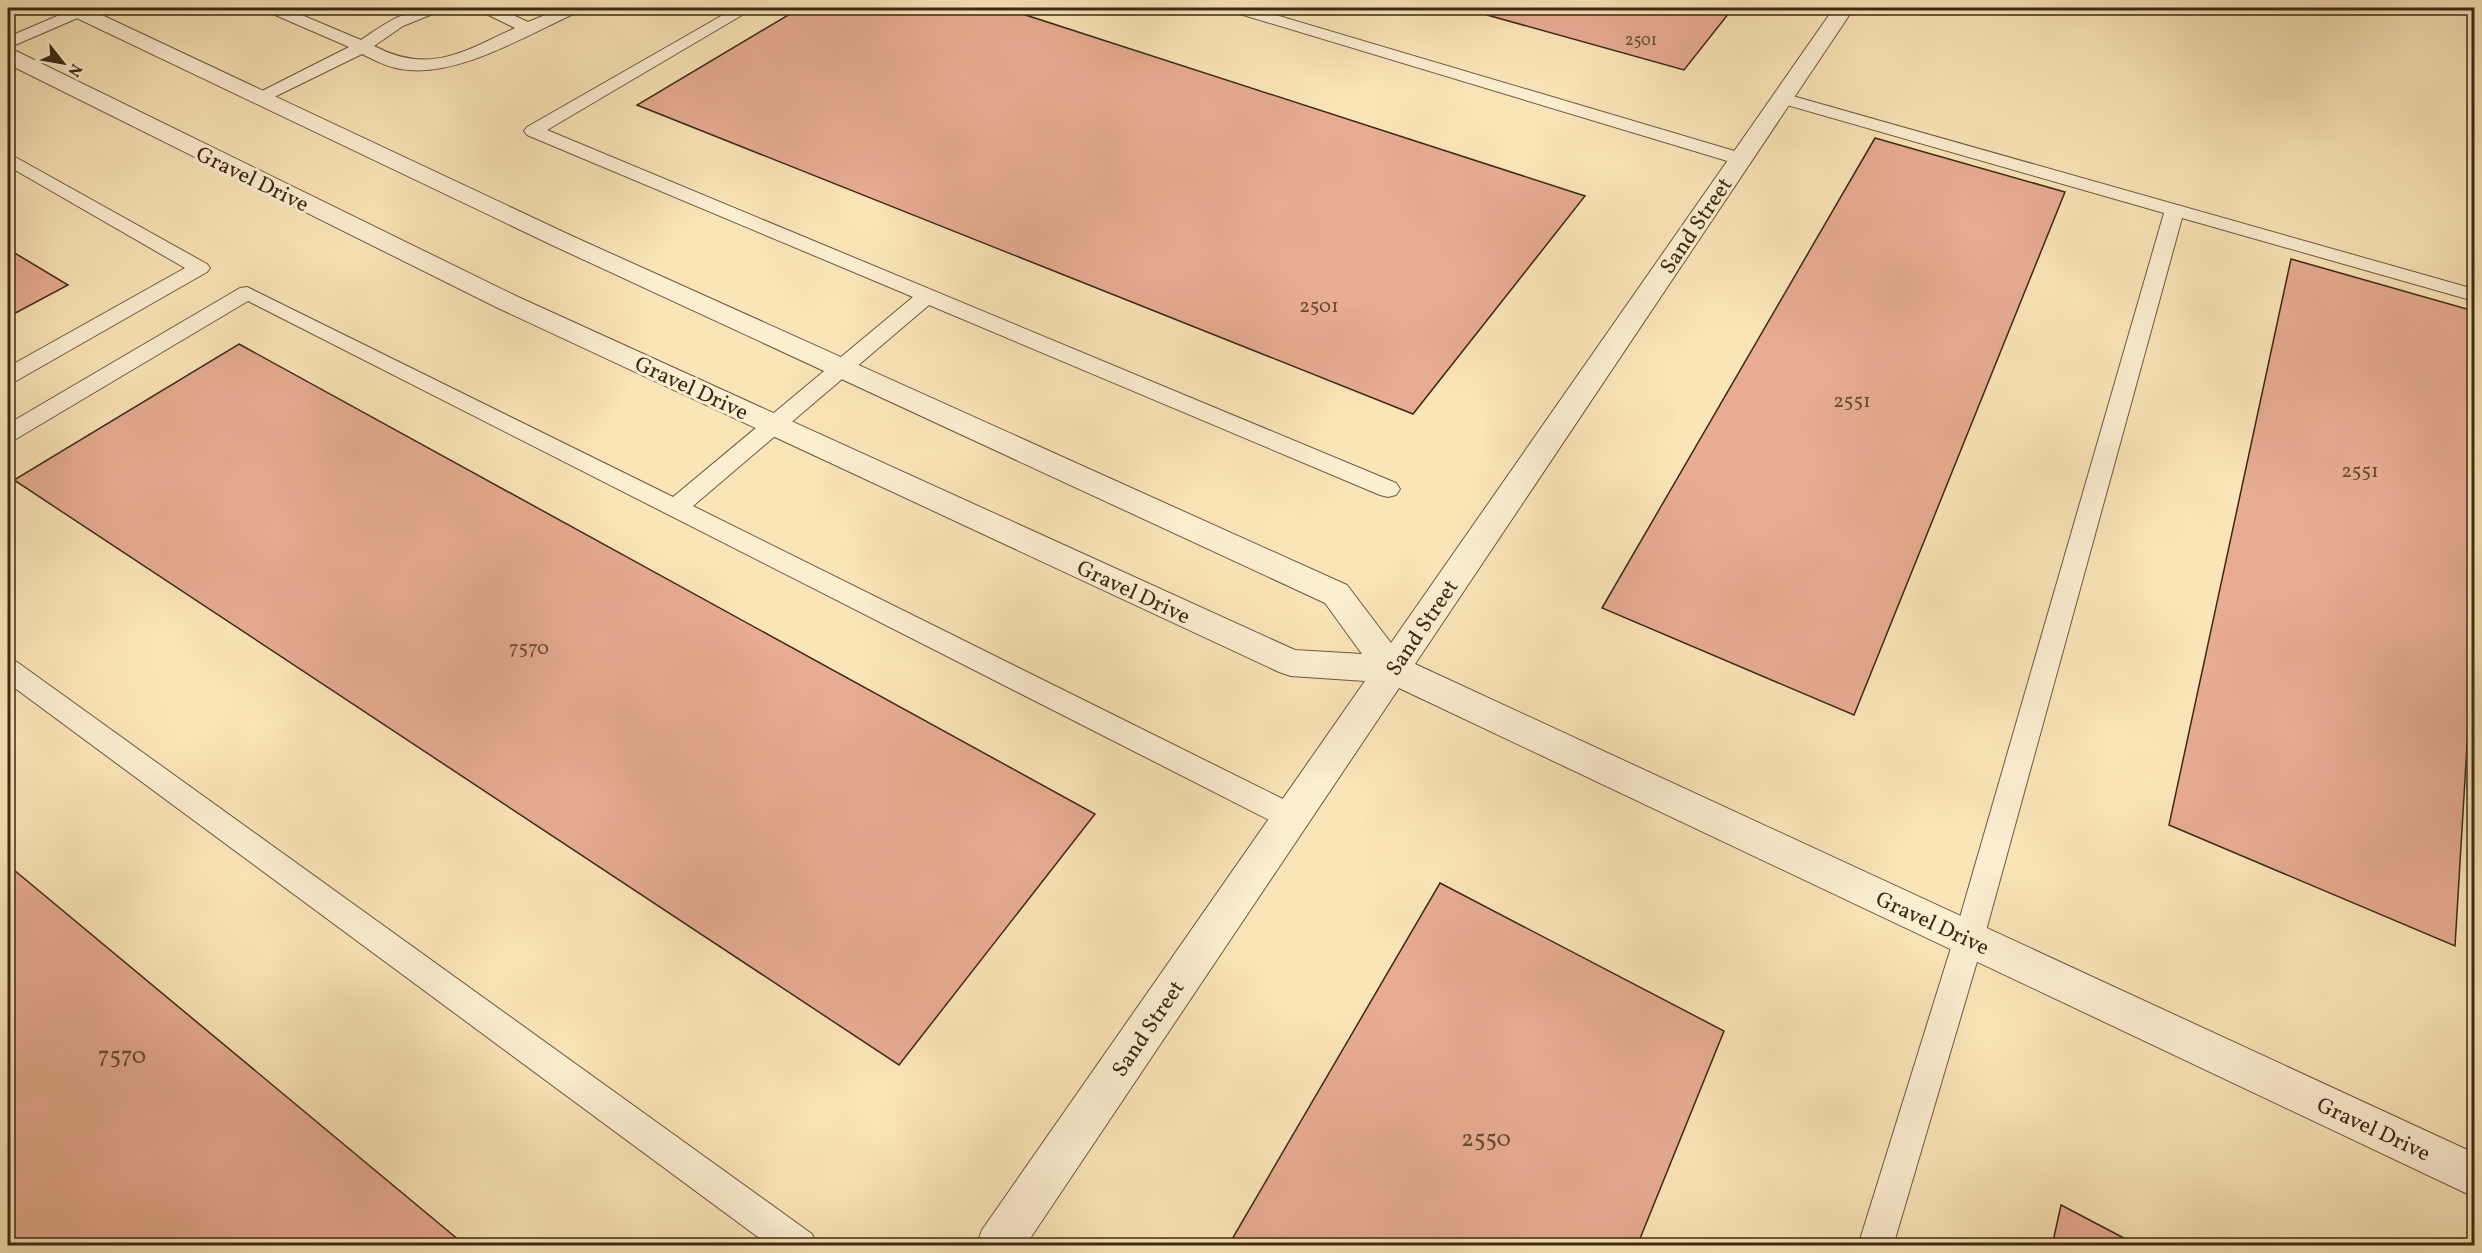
<svg xmlns="http://www.w3.org/2000/svg" width="2482" height="1253" font-family="Vollkorn,serif">
<style>
.building{fill:#e7ac92;stroke:#3c2915;stroke-width:1.5}
.lines{fill:none;stroke-linecap:round;stroke-linejoin:round}
.service-casing{stroke:#6c583e;stroke-width:2}
.minor-casing{stroke:#6c583e;stroke-width:2}
.service{fill:#fceed1;fill-rule:evenodd}
.minor{fill:#fceed1;fill-rule:evenodd}
.labels{text-anchor:middle;stroke-width:6;stroke-linejoin:round;paint-order:stroke}
.far-number-label{font-size:16px;fill:#674a34}
.number-label{font-size:20px;fill:#674a34}
.street-label{font-size:22px;fill:#3c2915;stroke:#fceed1}
.near-number-label{font-size:24px;fill:#674a34}
</style>
<rect width="100%" height="100%" fill="#fae5b8"/>
<filter id="stains"><feTurbulence type="fractalNoise" baseFrequency=".00333" numOctaves="4"/><feColorMatrix values="0 0 0 0 .2 0 0 0 0 .09 0 0 0 0 .02 0 0 0 .5 -.17"/></filter>
<radialGradient id="worn" r=".72"><stop offset=".6" stop-color="#630" stop-opacity="0"/><stop offset="1" stop-color="#630" stop-opacity=".3"/></radialGradient>
<g class="building">
<polygon points="800,8 1004,8 1585,196 1413,414 637,105"/>
<polygon points="1462,8 1733,8 1684,70"/>
<polygon points="1875,138 2065,192 1854,715 1602,608"/>
<polygon points="8,249 68,285 8,317"/>
<polygon points="2291,259 2474,311 2474,629 2455,946 2169,825"/>
<polygon points="239,344 1095,814 899,1065 14,480"/>
<polygon points="8,865 466,1246 8,1246"/>
<polygon points="1440,883 1724,1031 1637,1246 1228,1246"/>
<polygon points="2061,1205 2139,1246 2052,1246"/>
</g>
<g class="lines">
<defs>
<g id="service">
<polygon points="76,8 96,8 94,11 8,48 8,37"/>
<path d="M264,8h21l76,32c28,-19 45,-32 81,-32l-2,3 -37,15 -29,20c55,29 90,6 141,-18l-35,-17 -2,-3h20l30,14 34,-14h20l-2,3c-52,23 -123,68 -179,58 -14,-2 -27,-9 -39,-15l-100,49 -6,-1 -3,-4 3,-4 93,-47 -83,-36z"/>
<polygon points="735,8 754,8 547,130 1396,483 1400,489 1396,495 1388,497 1380,495 929,305 693,506 1301,808 1305,817 1301,826 1291,829 1281,826 248,301 16,439 8,442 8,424 240,288 247,287 673,497 913,297 527,135 524,131 527,127"/>
<polygon points="1228,8 1252,8 1748,155 1750,159 1748,163 1734,163 1230,11"/>
<polygon points="1782,93 2474,289 2474,301 2182,218 1984,938 1893,1246 1858,1246 1954,938 2164,213 1776,102 1773,98 1776,94"/>
<polygon points="8,153 207,264 210,268 207,272 16,381 8,383 8,367 185,268 8,166"/>
<polygon points="8,659 17,662 812,1234 817,1246 770,1246 8,683"/>
</g>
<polygon id="minor" points="61,8 87,8 572,236 1347,585 1391,643 1834,8 1854,8 1415,664 2474,1153 2474,1197 1399,688 1025,1246 976,1246 982,1230 1365,681 1291,676 1279,672 498,308 8,64 8,50 16,51 516,296 1295,650 1362,654 1325,603 554,246 64,12"/>
</defs>
<use href="#service" class="service-casing"/>
<use href="#minor" class="minor-casing"/>
<use href="#service" class="service"/>
<use href="#minor" class="minor"/>
</g>
<g class="labels">
<g class="far-number-label">
<text x="1641" y="45">2501</text>
</g>
<g class="number-label">
<text x="1319" y="312">2501</text>
<text x="1852" y="407">2551</text>
<text x="2360" y="477">2551</text>
<text x="529" y="654">7570</text>
</g>
<g class="street-label">
<text transform="translate(253 178) rotate(26)" y="8">Gravel Drive</text>
<text transform="translate(1695 225) rotate(-56)" y="8">Sand Street</text>
<text transform="translate(692 387) rotate(25)" y="8">Gravel Drive</text>
<text transform="translate(1134 591) rotate(25)" y="8">Gravel Drive</text>
<text transform="translate(1421 627) rotate(-56)" y="8">Sand Street</text>
<text transform="translate(1933 922) rotate(25)" y="8">Gravel Drive</text>
<text transform="translate(1147 1028) rotate(-56)" y="8">Sand Street</text>
<text transform="translate(2374 1128) rotate(25)" y="8">Gravel Drive</text>
</g>
<g class="near-number-label">
<text x="122" y="1063">7570</text>
<text x="1486" y="1146">2550</text>
</g>
</g>
<rect width="2482" height="1253" fill="none" stroke="#fae5b8" stroke-width="30"/>
<rect x="9" y="9" width="2464" height="1235" fill="none" stroke="#3c2915" stroke-width="3"/>
<rect x="15" y="15" width="2452" height="1223" fill="none" stroke="#3c2915" stroke-width="1.5"/>
<g transform="translate(63 63) rotate(121)" stroke="#fceed1" stroke-width="4.5" paint-order="stroke">
<path d="M0-4.5L10 22L0 15L-10 22Z" fill="#3c2915"/>
<text y="-9" font-size="16" font-weight="bold" text-anchor="middle" fill="#3c2915">N</text>
</g>
<rect width="100%" height="100%" filter="url(#stains)"/>
<rect width="100%" height="100%" fill="url(#worn)"/>
</svg>
